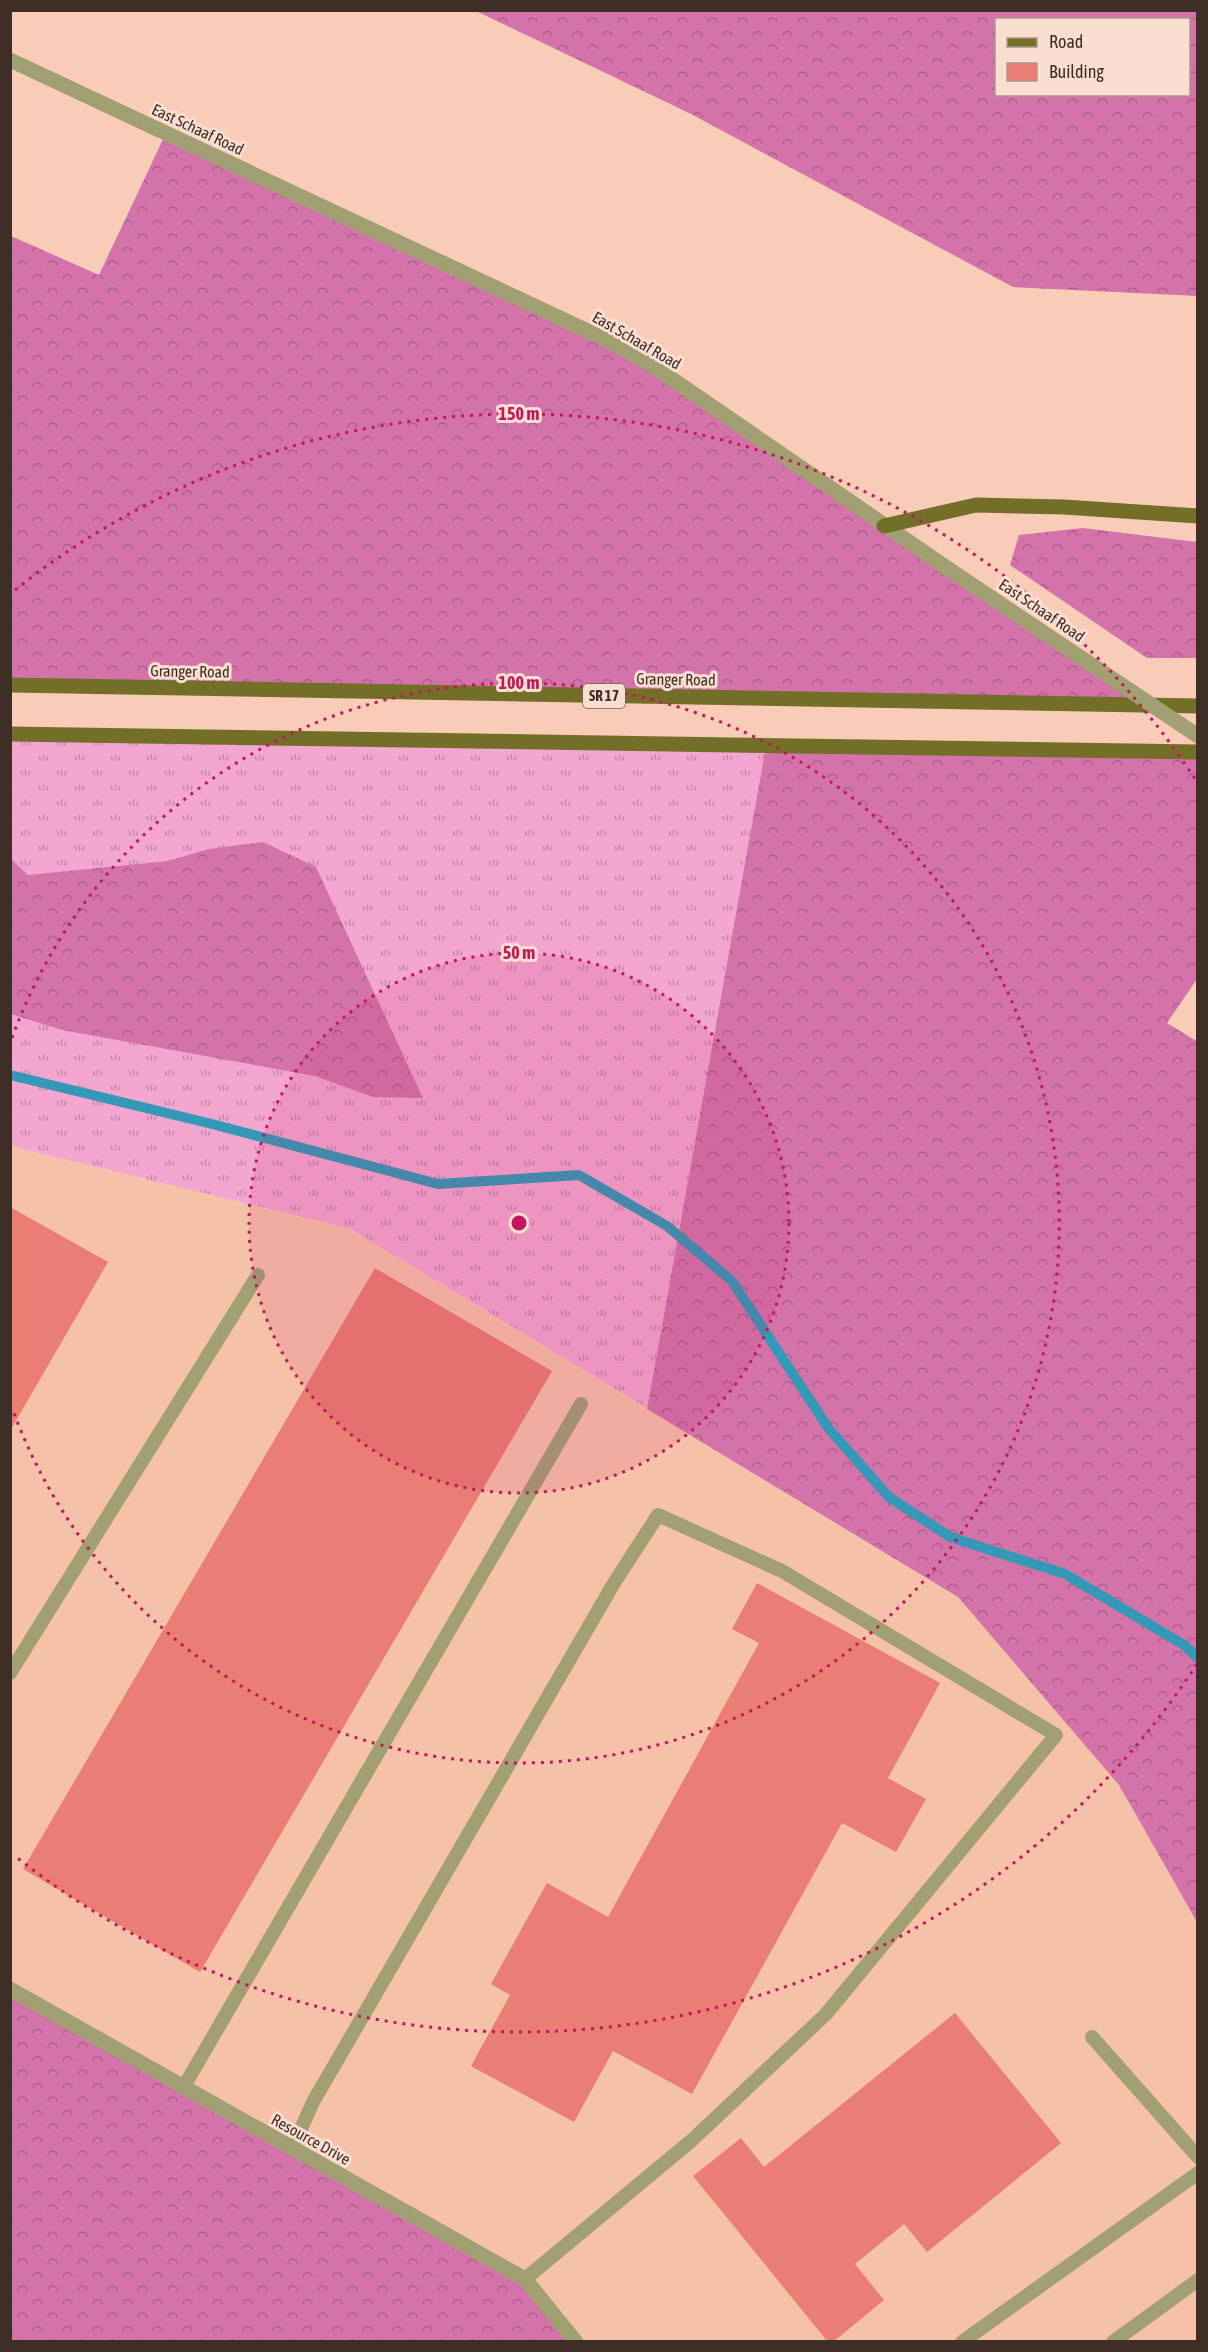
<svg xmlns="http://www.w3.org/2000/svg" width="1208" height="2352" font-family="'Asap Condensed',sans-serif">
<style>
.built{fill:#f6c1a9}
.grass{fill:url(#grass-tufts)}
.forest{fill:url(#forest-crowns);fill-rule:evenodd}
.lines{fill:none;stroke-linecap:round;stroke-linejoin:round}
.stream{stroke:#3498b7;stroke-width:10}
.building{fill:#ea7d74}
.service{stroke:#a2a073;stroke-width:14}
.minor{stroke:#a2a073;stroke-width:15}
.tertiary{stroke:#a2a073;stroke-width:15}
.primary{stroke:#746f28;stroke-width:15}
.tertiary-bridge{stroke:#a2a073;stroke-width:15}
.ring{fill:none;stroke:#c2185b;stroke-width:3;stroke-dasharray:3 6}
.labels{text-anchor:middle;stroke-width:6;stroke-linejoin:round;paint-order:stroke}
.shield{fill:#faded1;stroke:#776359;stroke-width:1.5}
.shield-label{font-size:15px;font-weight:bold;fill:#3f2e26}
.street-label{font-size:16px;fill:#3f2e26;stroke:#faded1}
.centre{fill:#c2185b;stroke:#faded1;stroke-width:3}
.ring-label{font-size:18px;text-anchor:middle;font-weight:bold;fill:#c2185b;stroke:#faded1;stroke-width:6;stroke-linejoin:round;paint-order:stroke}
</style>
<defs>
<pattern id="grass-tufts" width="24" height="20" patternUnits="userSpaceOnUse" patternTransform="scale(1.5)"><rect width="24" height="20" fill="#f3a6d0"/><path d="M3 7l-1-3M5 7V3M7 7l1-3M15 17l-1-3M17 17v-4M19 17l1-3" fill="none" stroke="#c688a9"/></pattern>
<pattern id="forest-crowns" width="20" height="18" patternUnits="userSpaceOnUse" patternTransform="scale(1.5)"><rect width="20" height="18" fill="#d373aa"/><path d="M2 6a3 3 0 1 1 6 0M12 15a3 3 0 1 1 6 0" fill="none" stroke="#ad5f8a"/></pattern>
</defs>
<rect width="100%" height="100%" fill="#f9ccb8"/>
<polygon class="built" points="11,1146 351,1229 958,1597 1119,1785 1197,1922 1197,2341 576,2341 11,1989"/>
<polygon class="grass" points="11,734 766,746 647,1408 351,1229 11,1146"/>
<g class="forest">
<path d="M476,11h721v285l-184,-9 -322,-173zM996,20h192v74h-192z"/>
<polygon points="166,133 609,341 1150,706 11,685 11,236 99,275"/>
<polygon points="1083,528 1197,542 1197,658 1147,658 1010,565 1019,535"/>
<polygon points="766,746 1197,750 1197,979 1167,1023 1198,1042 1197,1922 1119,1785 958,1597 647,1409"/>
<polygon points="263,842 316,867 423,1098 373,1097 315,1076 62,1030 11,1014 11,859 28,875 168,861 209,849"/>
<polygon points="10,1989 525,2279 576,2341 11,2341"/>
</g>
<g class="lines">
<polyline class="stream" points="10,1075 212,1124 438,1184 579,1175 667,1226 732,1281 829,1429 889,1497 950,1537 1065,1574 1184,1645 1198,1658"/>
</g>
<g class="building">
<polygon points="10,1207 108,1262 10,1431"/>
<polygon points="375,1268 552,1371 200,1972 23,1869"/>
<polygon points="757,1583 940,1683 888,1778 926,1799 896,1852 842,1823 692,2094 613,2051 574,2122 471,2066 510,1995 491,1984 547,1883 608,1917 759,1643 732,1629"/>
<polygon points="955,2013 1061,2143 927,2252 904,2224 855,2264 884,2300 833,2342 828,2342 693,2176 741,2138 764,2167"/>
</g>
<g class="lines">
<g class="service">
<polyline points="10,1673 258,1275"/>
<polyline points="1092,2037 1198,2157"/>
<polyline points="183,2088 581,1404"/>
<polyline points="292,2149 313,2102 614,1583 658,1515 782,1571 1056,1735 826,2014 691,2141 525,2279"/>
<polyline points="962,2342 1198,2173"/>
<polyline points="1113,2342 1198,2280"/>
</g>
<polyline class="minor" points="10,1989 525,2279 576,2342"/>
<polyline class="tertiary" points="10,60 609,341 656,368 950,570"/>
<g class="primary">
<polyline points="884,526 976,505 1064,507 1198,516"/>
<polyline points="10,685 1198,706"/>
<polyline points="10,734 1198,752"/>
</g>
<polyline class="tertiary-bridge" points="950,570 1198,736"/>
</g>
<circle cx="519" cy="1223" r="270" fill="#c2185b" fill-opacity=".12"/>
<g class="ring">
<circle cx="519" cy="1223" r="270"/>
<path d="M12 1038A540 540 0 1 1 12 1408"/>
<path d="M1197 1664A809 809 0 0 1 15 1856M15 590A809 809 0 0 1 1197 782"/>
</g>
<g class="labels">
<rect class="shield" x="583" y="684" width="42" height="24" rx="4.5"/>
<g class="shield-label">
<text x="604" y="701">SR 17</text>
</g>
<g class="street-label">
<text transform="translate(198 129) rotate(25)" y="6">East Schaaf Road</text>
<text transform="translate(637 340) rotate(30)" y="6">East Schaaf Road</text>
<text transform="translate(1042 610) rotate(34)" y="6">East Schaaf Road</text>
<text transform="translate(190 671) rotate(1)" y="6">Granger Road</text>
<text transform="translate(676 679) rotate(1)" y="6">Granger Road</text>
<text transform="translate(311 2139) rotate(29)" y="6">Resource Drive</text>
</g>
</g>
<circle cx="519" cy="1223" r="9" class="centre"/>
<g class="ring-label">
<text x="519" y="420">150 m</text>
<text x="519" y="689">100 m</text>
<text x="519" y="959">50 m</text>
</g>
<rect width="1208" height="2352" fill="none" stroke="#3f2e26" stroke-width="24"/>
<rect x="995" y="18" width="195" height="78" fill="#faded1" stroke="#af988d" stroke-width="1.5"/>
<rect x="1007" y="38" width="30" height="9" fill="#746f28" stroke="#af988d" stroke-width="1.5"/>
<text x="1049" y="48" font-size="18" fill="#3f2e26">Road</text>
<rect x="1007" y="63" width="30" height="18" fill="#ea7d74" stroke="#af988d" stroke-width="1.5"/>
<text x="1049" y="78" font-size="18" fill="#3f2e26">Building</text>
</svg>
